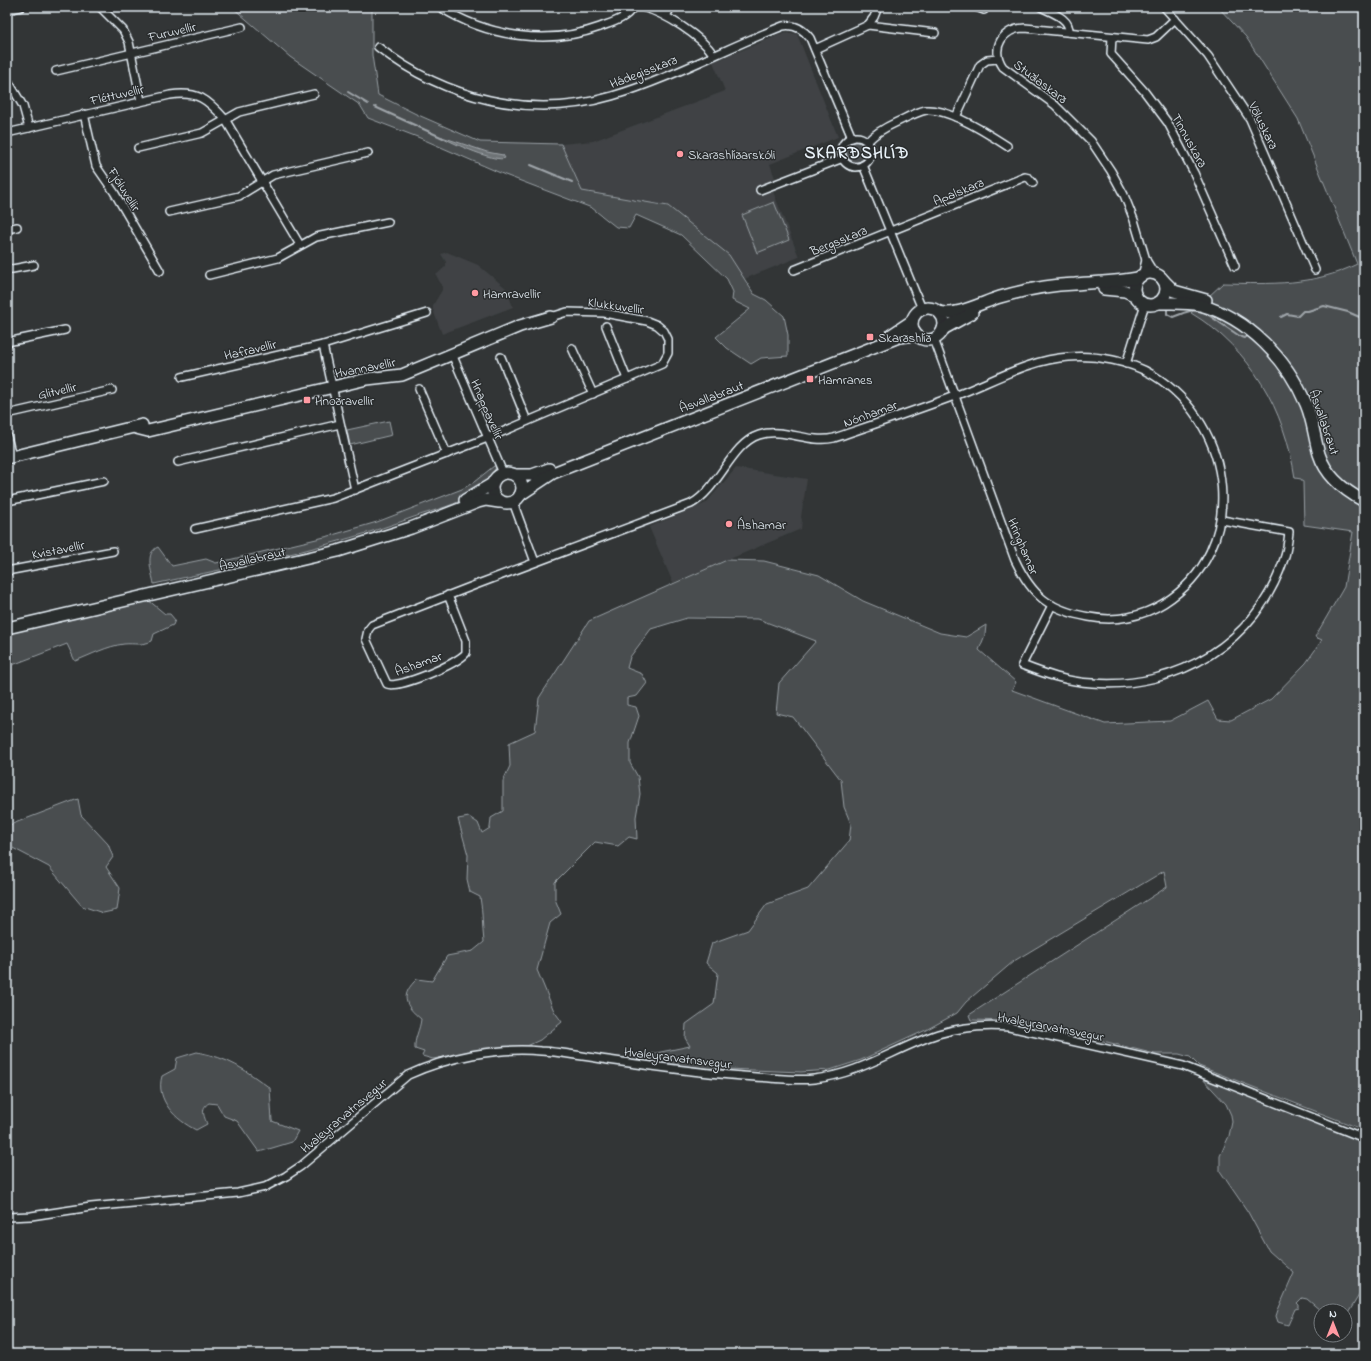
<svg xmlns="http://www.w3.org/2000/svg" width="1371" height="1361" font-family="'Indie Flower',sans-serif">
<style>
.built{fill:#3f4244}
.green{fill:#494d4f;stroke:#989fa4}
.water{fill:#6e7376;stroke:#9fa5aa}
.lines{fill:none;stroke-linecap:round;stroke-linejoin:round}
.stream{stroke:#9fa5aa;stroke-width:2}
.street-casing{stroke:#e8f1f8;stroke-width:10}
.secondary-casing{stroke:#e8f1f8;stroke-width:14}
.street{stroke:#2a2d2e;stroke-width:7}
.secondary{stroke:#2a2d2e;stroke-width:11}
.poi-dot{fill:#ff9aa2;stroke:#2a2d2e;stroke-width:1.5}
.labels{text-anchor:middle;stroke-width:3;stroke-linejoin:round;paint-order:stroke}
.street-label{font-size:13px;fill:#e8f1f8;stroke:#2a2d2e}
.poi-label{font-size:13px;fill:#e8f1f8;stroke:#2a2d2e;text-anchor:start}
.district-label{font-size:17px;font-weight:bold;letter-spacing:1px;fill:#e8f1f8;stroke:#2a2d2e}
</style>
<rect width="100%" height="100%" fill="#323536"/>
<filter id="ink" filterUnits="userSpaceOnUse"><feTurbulence type="fractalNoise" baseFrequency=".025" numOctaves="2"/><feDisplacementMap in="SourceGraphic" scale="8" xChannelSelector="R" yChannelSelector="G"/><feConvolveMatrix kernelMatrix="1 2 1 2 8 2 1 2 1" color-interpolation-filters="sRGB"/></filter>
<g filter="url(#ink)">
<g class="built">
<polygon points="786,32 797,34 838,137 770,164 776,181 770,184 799,257 737,282 697,240 582,191 561,144 593,141 725,91 713,62"/>
<polygon points="447,252 478,265 506,288 513,307 442,334 433,310 433,305 442,290 442,286 436,275 446,266 446,262 441,254"/>
<polygon points="736,468 807,479 801,517 802,520 801,529 673,583 649,527 706,503"/>
</g>
<g class="green">
<polygon points="232,7 372,7 372,55 378,95 416,114 480,142 561,144 582,191 668,206 729,255 754,294 766,300 784,316 788,335 788,356 761,358 751,364 727,348 716,337 750,309 732,300 733,292 727,279 681,235 636,215 629,228 616,227 592,208 505,175 420,138 368,118 360,105 290,57"/>
<path d="M1218,7h146v1123l-165,-64 -9,-9 -11,-3h-24l-76,-19 -72,-14 -36,-1 -2,-5 198,-128 -3,-16 -150,90 -48,41 -9,11 -31,17 -65,30 -31,10 -29,2 -98,-4 -56,-6 4,-8 39,-8 -5,-8 1,-14 28,-20 4,-31 -12,-10 6,-20 36,-13 19,-26 41,-15 41,-48 2,-17 -7,-17 -3,-27 -48,-63 -17,-4 3,-30 37,-42 -58,-22 -71,-1 -36,11 -21,28 -3,11 15,6 5,9 -10,13 -10,2v7l9,2 3,9 -9,27v20l8,14 2,17 -4,23 1,22 -8,-2 -11,9 -23,-4 -40,40v17l6,15 -11,9 -13,47 17,41 8,11 -22,18 -13,6 -37,3 -57,10 -11,-3 2,-4 -9,-3c-1,-11 5,-19 6,-30 -17,-14 -21,-24 -4,-40l15,2 15,-25 26,-5 11,-9c-2,-16 -1,-29 -4,-45l-10,-5 -3,-13 1,-24 -10,-36 11,-2 9,6 4,10 8,-5 1,-10 12,-7v-30l7,-15 -1,-23 26,-12 4,-33 50,-77 138,-61 37,1 55,14 44,26 77,32 26,4 20,-12 -1,10 -6,15 37,32 -4,8 93,34 65,-3 38,-20 10,18 13,1 40,-21 35,-36 16,-23 -7,-3 29,-50 9,-55 -49,-7 -1,-43 -2,-3 -6,-1c-10,-68 -44,-129 -104,-165l32,-30c48,1 90,3 134,-19l-59,-145 -52,-82z"/>
<circle cx="856" cy="152" r="10"/>
<polygon points="774,202 789,240 757,253 742,215"/>
<polygon points="389,421 392,435 350,445 347,430"/>
<path d="M494,466h2c-2,14 -19,26 -30,32 -16,9 -35,13 -52,19 -84,31 -172,48 -260,67 -2,-12 -10,-31 4,-37l14,19 34,-7 10,4 113,-27 48,-14 85,-33 12,-7z"/>
<path d="M147,599l18,15h5l5,6 -2,5 -19,9 -2,7c-11,5 -17,2 -28,3 -17,2 -33,11 -49,17l-8,-17 -60,23v-37z"/>
<polygon points="78,799 81,815 108,844 113,857 106,867 120,888 117,910 103,913 82,906 49,867 7,845 7,826"/>
<path d="M197,1052c32,6 47,17 73,36l2,33 26,10 -6,11 -33,10 -22,-31 -13,-5 -7,-12 -8,-1c-9,5 -5,13 -2,21l-11,6c-20,-10 -41,-30 -34,-54l13,-7 2,-11z"/>
<polygon points="1200,1076 1364,1141 1364,1287 1347,1315 1345,1316 1345,1311 1321,1311 1307,1299 1302,1298 1297,1303 1299,1305 1299,1308 1295,1309 1288,1325 1278,1322 1276,1316 1278,1310 1294,1273 1269,1251 1248,1212 1220,1171 1220,1156 1229,1136 1232,1122 1231,1115 1226,1104"/>
</g>
<path class="water" d="M442,137l45,15 16,3 2,3c-8,5 -53,-15 -63,-21z"/>
<g class="lines">
<g class="stream">
<polyline points="348,92 368,104"/>
<polyline points="375,107 443,138"/>
<polyline points="531,165 572,182"/>
<path d="M1167,310v4l6,3c12,-4 18,-9 31,-5l37,25 3,1 4,-3"/>
<polyline points="1281,317 1287,314 1298,316 1303,311 1308,311 1324,306 1348,312 1364,319"/>
</g>
<defs>
<g id="street">
<polyline points="100,7 123,30 129,42 141,101"/>
<path d="M440,7c47,30 108,39 160,20 13,-5 26,-8 33,-20"/>
<path d="M642,7c23,6 59,29 72,48"/>
<polyline points="976,7 984,10"/>
<path d="M1041,7c11,6 29,11 28,25"/>
<polyline points="1164,7 1208,56 1250,119 1315,270"/>
<polyline points="7,10 21,7"/>
<polyline points="666,16 671,7"/>
<polyline points="868,25 935,33"/>
<polyline points="1112,37 1111,54 1144,91 1168,123 1194,173 1235,266"/>
<path d="M378,47c67,52 152,73 234,49 58,-17 114,-48 171,-70 11,-2 20,3 27,12l42,100"/>
<polyline points="815,49 868,25 874,17 878,7"/>
<polyline points="56,71 242,27"/>
<polyline points="7,79 23,106 29,128"/>
<polyline points="84,114 96,166 114,192 160,271"/>
<polyline points="956,117 980,65 987,60 998,59"/>
<path d="M7,133l163,-38c28,-4 37,4 55,24l75,126"/>
<circle cx="856" cy="152" r="15"/>
<path d="M867,142c8,-9 19,-15 30,-20 9,-4 19,-10 29,-12 22,-2 63,24 81,36"/>
<polyline points="138,148 202,133 239,112 314,94"/>
<polyline points="863,165 922,309"/>
<polyline points="760,190 843,158"/>
<polyline points="169,212 239,196 273,175 368,153"/>
<polyline points="7,229 17,227"/>
<polyline points="7,270 34,265"/>
<polyline points="794,270 1025,177 1029,178 1033,183"/>
<path d="M1154,273l-8,-13 -12,-40 -10,-25 -13,-24 -20,-30 -36,-36 -52,-38c-13,-19 0,-39 22,-39l123,12 8,-3 19,-18"/>
<polyline points="209,275 278,258 316,237 388,222"/>
<polyline points="1142,276 1146,260"/>
<polyline points="606,326 627,379"/>
<polyline points="7,342 65,330"/>
<polyline points="323,345 355,490"/>
<polyline points="572,348 593,394"/>
<polyline points="452,354 503,473"/>
<polyline points="501,357 527,421"/>
<polyline points="1126,364 1145,304"/>
<polyline points="182,377 323,345 427,313"/>
<polyline points="419,389 447,454"/>
<polyline points="7,414 112,390"/>
<polyline points="7,436 12,457"/>
<polyline points="178,462 340,424"/>
<polyline points="7,501 104,481"/>
<polyline points="513,502 535,562"/>
<polyline points="195,529 333,498 495,435 627,379 662,364 668,353 668,339 664,331 657,325 647,321 604,313 567,312 551,317"/>
<polyline points="7,571 113,551"/>
<path d="M448,595l18,46v12c-9,11 -67,36 -79,31l-21,-45 2,-9 4,-5 106,-41 213,-80c28,-15 40,-60 68,-69 24,-8 50,9 75,3 41,-14 83,-28 123,-43 36,-14 74,-36 112,-38 27,-2 61,4 84,18 82,50 97,174 11,228 -22,14 -49,19 -75,14 -40,-7 -57,-21 -74,-57l-81,-221"/>
<path d="M1052,605l-30,60c23,9 46,17 70,18 86,7 165,-41 192,-124 3,-8 4,-18 5,-27l-67,-12"/>
<path d="M7,1217l24,-1 60,-9 147,-14 27,-6 21,-11 15,-10 107,-91c39,-18 90,-28 133,-24 22,1 45,6 67,9 49,7 98,14 148,17 19,1 39,4 58,2 47,-5 81,-31 124,-45 23,-7 47,-9 71,-7l174,39 181,72"/>
</g>
<g id="secondary">
<circle cx="1150" cy="289" r="16"/>
<polyline points="1164,281 1174,291 1206,300"/>
<polyline points="1104,289 1125,291 1136,296"/>
<path d="M1158,303c14,0 29,-1 42,2 48,13 87,54 106,99 7,16 8,33 13,50 7,22 26,37 45,47"/>
<circle cx="928" cy="324" r="16"/>
<path d="M939,312c17,5 44,-10 61,-15 24,-7 49,-12 75,-13 21,-2 42,-2 63,-6"/>
<polyline points="943,329 972,313"/>
<polyline points="891,335 912,321"/>
<polyline points="136,428 148,431 367,379 402,375 520,326 551,317"/>
<polyline points="7,458 142,425"/>
<circle cx="507" cy="488" r="15"/>
<polyline points="515,475 532,475 549,469"/>
<polyline points="520,495 553,473 899,337 916,335"/>
<polyline points="465,500 492,484"/>
<polyline points="7,628 338,551 411,528 478,502 486,500 499,502"/>
</g>
</defs>
<use href="#street" class="street-casing"/>
<use href="#secondary" class="secondary-casing"/>
<use href="#street" class="street"/>
<use href="#secondary" class="secondary"/>
</g>
</g>
<g class="poi-dot">
<circle cx="680" cy="154" r="4"/>
<circle cx="475" cy="293" r="4"/>
<rect x="866" y="333" width="8" height="8" rx="2"/>
<rect x="806" y="375" width="8" height="8" rx="2"/>
<rect x="303" y="396" width="8" height="8" rx="2"/>
<circle cx="729" cy="524" r="4"/>
</g>
<g class="labels">
<g class="street-label">
<text transform="translate(172 31) rotate(-13)" y="5">Furuvellir</text>
<text transform="translate(643 71) rotate(-21)" y="5">Hádegisskarð</text>
<text transform="translate(1041 81) rotate(37)" y="5">Stuðlaskarð</text>
<text transform="translate(117 94) rotate(-13)" y="5">Fléttuvellir</text>
<text transform="translate(1264 125) rotate(64)" y="5">Völuskarð</text>
<text transform="translate(1190 140) rotate(61)" y="5">Tinnuskarð</text>
<text transform="translate(125 189) rotate(58)" y="5">Fjóluvellir</text>
<text transform="translate(958 191) rotate(-22)" y="5">Apalskarð</text>
<text transform="translate(838 240) rotate(-22)" y="5">Bergsskarð</text>
<text transform="translate(616 305) rotate(8)" y="5">Klukkuvellir</text>
<text transform="translate(250 349) rotate(-13)" y="5">Hafravellir</text>
<text transform="translate(365 367) rotate(-11)" y="5">Hvannavellir</text>
<text transform="translate(57 390) rotate(-13)" y="5">Glitvellir</text>
<text transform="translate(711 396) rotate(-21)" y="5">Ásvallabraut</text>
<text transform="translate(488 409) rotate(67)" y="5">Hnappavellir</text>
<text transform="translate(870 413) rotate(-20)" y="5">Nónhamar</text>
<text transform="translate(1325 422) rotate(71)" y="5">Ásvallabraut</text>
<text transform="translate(1024 546) rotate(67)" y="5">Hringhamar</text>
<text transform="translate(58 549) rotate(-11)" y="5">Kvistavellir</text>
<text transform="translate(252 558) rotate(-13)" y="5">Ásvallabraut</text>
<text transform="translate(418 663) rotate(-20)" y="5">Áshamar</text>
<text transform="translate(1051 1026) rotate(11)" y="5">Hvaleyrarvatnsvegur</text>
<text transform="translate(678 1057) rotate(7)" y="5">Hvaleyrarvatnsvegur</text>
<text transform="translate(343 1115) rotate(-40)" y="5">Hvaleyrarvatnsvegur</text>
</g>
<g class="poi-label">
<text x="688" y="159">Skarðshlíðarskóli</text>
<text x="483" y="298">Hamravellir</text>
<text x="878" y="342">Skarðshlíð</text>
<text x="818" y="384">Hamranes</text>
<text x="315" y="405">Hnoðravellir</text>
<text x="737" y="529">Áshamar</text>
</g>
<g class="district-label">
<text x="857" y="158">SKARÐSHLÍÐ</text>
</g>
</g>
<rect width="1371" height="1361" fill="none" stroke="#2a2d2e" stroke-width="24"/>
<rect x="12" y="12" width="1347" height="1337" fill="none" stroke="#e8f1f8" stroke-width="1.5" filter="url(#ink)"/>
<g transform="translate(1333 1323)"><circle r="19" fill="#2a2d2e" stroke="#767b7f"/>
<path d="M0-3L7 15L0 10L-7 15Z" fill="#ff9aa2"/>
<text y="-6" font-size="11" font-weight="bold" text-anchor="middle" fill="#e8f1f8">N</text>
</g>
</svg>
